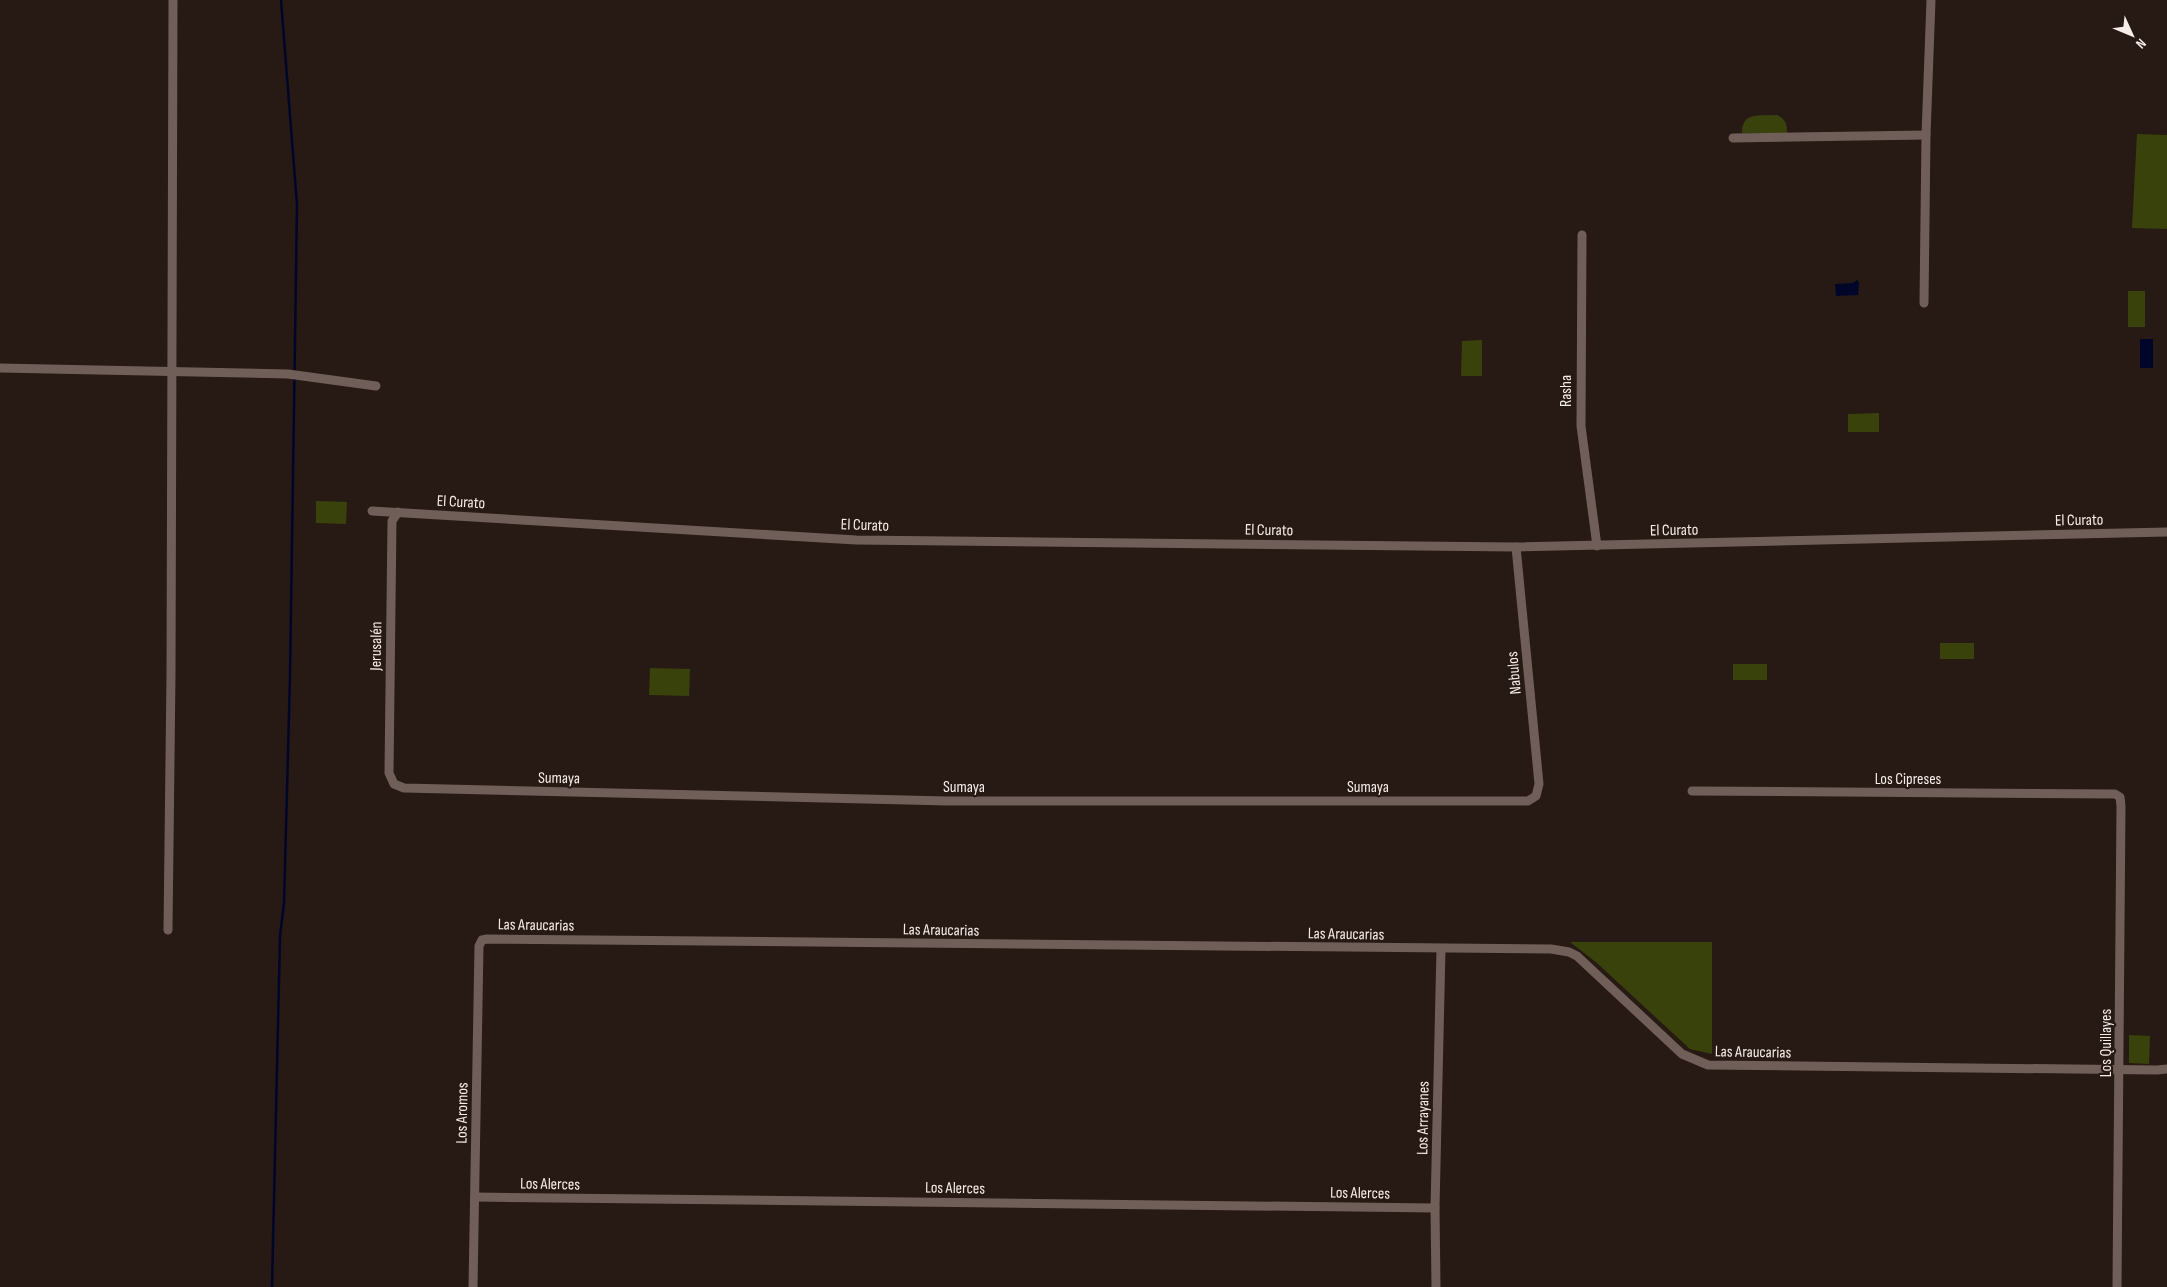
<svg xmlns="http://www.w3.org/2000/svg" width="2167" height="1287" font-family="'Sofia Sans Condensed',sans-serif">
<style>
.grass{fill:#3a420c}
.water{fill:#00062a}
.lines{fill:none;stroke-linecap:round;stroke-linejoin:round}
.stream{stroke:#00062a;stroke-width:2.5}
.minor{stroke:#705f59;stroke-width:9}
.labels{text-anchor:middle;stroke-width:4.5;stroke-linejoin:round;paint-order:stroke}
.street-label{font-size:16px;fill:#f6ece8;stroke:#271914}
</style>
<rect width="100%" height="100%" fill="#271914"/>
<g class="grass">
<path d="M1777,115c8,4 10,8 10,18h-45c0,-22 18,-17 35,-18z"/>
<polygon points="2137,134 2167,135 2167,229 2132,228"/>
<rect x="2128" y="291" width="17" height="36"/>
<polygon points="1482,340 1482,376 1461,376 1462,341"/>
<polygon points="1879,413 1879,432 1848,432 1848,414"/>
<polygon points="316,501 347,502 346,524 316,523"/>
<rect x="1940" y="643" width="34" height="16"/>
<rect x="1733" y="664" width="34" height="16"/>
<polygon points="650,668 690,669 689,696 649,695"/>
<polygon points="1570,942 1712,942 1712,1054 1690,1049 1597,963"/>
<polygon points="2129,1035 2150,1036 2149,1064 2129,1063"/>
</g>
<g class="water">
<polygon points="1857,280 1859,283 1858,295 1836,296 1835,284 1853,283"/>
<rect x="2140" y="339" width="13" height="29"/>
</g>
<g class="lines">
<polyline class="stream" points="272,1287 280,936 284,903 290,677 297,205 281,0"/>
<g class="minor">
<polyline points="1733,138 1926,135"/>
<polyline points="1582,235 1581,426 1597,546"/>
<polyline points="1924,303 1926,135 1931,0"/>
<polyline points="0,368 288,374 376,386"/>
<polyline points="372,511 856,540 1516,547 2167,532"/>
<polyline points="398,512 392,521 389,773 394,784 404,788 947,801 1528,801 1536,796 1539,784 1516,547"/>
<polyline points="1692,791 2115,794 2120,797 2121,806 2117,1287"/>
<polyline points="168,930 171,674 173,0"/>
<polyline points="475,1197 1435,1208"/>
<polyline points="473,1287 479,946 482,940 487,939 1551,949 1569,952 1577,956 1682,1054 1708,1065 2157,1070 2167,1069"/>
<polyline points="1436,1287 1435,1208 1441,949"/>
</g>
</g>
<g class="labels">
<g class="street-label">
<text transform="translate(1565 391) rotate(-90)" y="6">Rasha</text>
<text transform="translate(461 501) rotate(3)" y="6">El Curato</text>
<text transform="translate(2079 519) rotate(-1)" y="6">El Curato</text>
<text transform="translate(865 524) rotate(2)" y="6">El Curato</text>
<text transform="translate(1269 529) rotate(1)" y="6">El Curato</text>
<text transform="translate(1674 529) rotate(-1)" y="6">El Curato</text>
<text transform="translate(375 646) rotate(-89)" y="6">Jerusalén</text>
<text transform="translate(1513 673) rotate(-95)" y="6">Nabulos</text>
<text transform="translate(559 777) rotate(1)" y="6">Sumaya</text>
<text x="1908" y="784">Los Cipreses</text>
<text x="964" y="792">Sumaya</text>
<text x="1368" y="792">Sumaya</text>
<text transform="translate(536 924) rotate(1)" y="6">Las Araucarias</text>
<text transform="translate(941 929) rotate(1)" y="6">Las Araucarias</text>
<text transform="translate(1346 933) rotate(1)" y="6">Las Araucarias</text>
<text transform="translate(2105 1043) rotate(-90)" y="6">Los Quillayes</text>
<text transform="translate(1753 1051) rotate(1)" y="6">Las Araucarias</text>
<text transform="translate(461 1113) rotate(-89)" y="6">Los Aromos</text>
<text transform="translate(1422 1118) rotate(-89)" y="6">Los Arrayanes</text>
<text transform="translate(550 1183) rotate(1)" y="6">Los Alerces</text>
<text transform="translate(955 1187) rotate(1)" y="6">Los Alerces</text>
<text transform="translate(1360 1192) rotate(1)" y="6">Los Alerces</text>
</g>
</g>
<g transform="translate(2132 35) rotate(134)" stroke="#271914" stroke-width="4" paint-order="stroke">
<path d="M0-4L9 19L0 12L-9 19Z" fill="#f6ece8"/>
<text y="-8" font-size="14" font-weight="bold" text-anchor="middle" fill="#f6ece8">N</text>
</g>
</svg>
